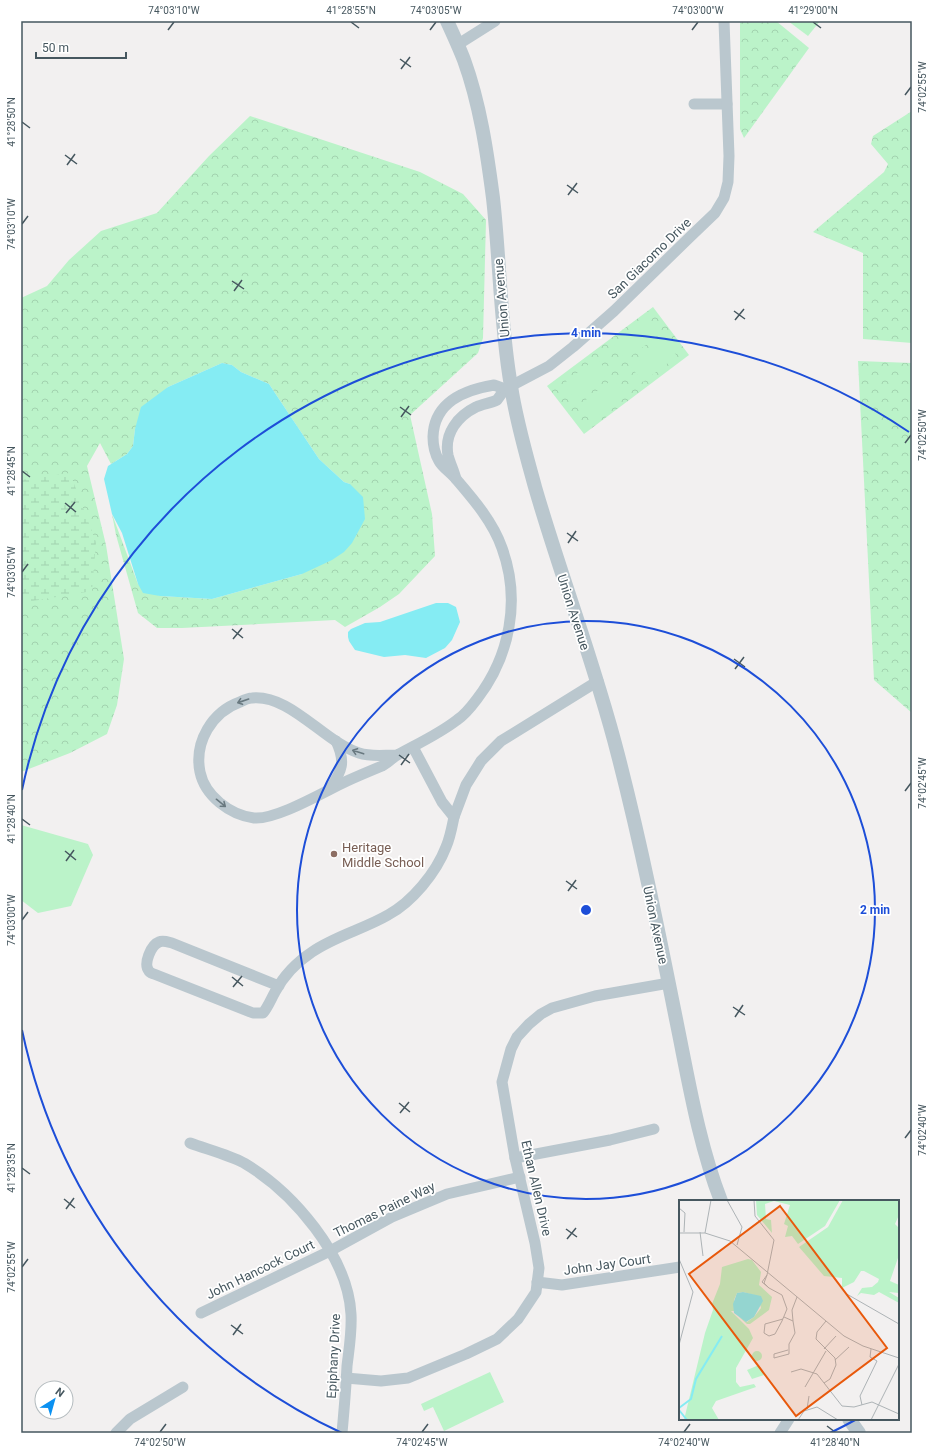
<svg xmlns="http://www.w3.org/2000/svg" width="933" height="1454" font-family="Roboto,sans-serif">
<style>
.forest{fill:url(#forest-crowns)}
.wetland{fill:url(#wetland-marsh)}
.pitch{fill:#bbf3c9}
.water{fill:#85ecf3}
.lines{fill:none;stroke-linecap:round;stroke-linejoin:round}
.minor{stroke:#bac7ce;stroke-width:11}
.tertiary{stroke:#bac7ce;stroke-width:14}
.oneway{stroke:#697980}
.ticks{fill:none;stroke:#46575f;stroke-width:1.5}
.ring{fill:none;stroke:#1d4ed8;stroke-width:2}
.education-dot{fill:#8d6e63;stroke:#fff;stroke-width:1.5}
.labels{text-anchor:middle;stroke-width:3.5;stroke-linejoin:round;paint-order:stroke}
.street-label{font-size:13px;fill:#46575f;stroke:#fff}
.education-label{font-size:13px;fill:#785e54;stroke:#fff;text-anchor:start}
.inset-river{fill:none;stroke:#85ecf3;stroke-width:2}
.inset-road{fill:none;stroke:#adb3b6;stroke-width:1}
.view{fill:#e8590c;fill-opacity:0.15;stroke:#e8590c;stroke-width:2}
.inset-edge{fill:none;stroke:#46575f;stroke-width:2}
.centre{fill:#1d4ed8;stroke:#fff;stroke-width:2}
.ring-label{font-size:12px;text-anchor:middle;font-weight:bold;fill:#1d4ed8;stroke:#fff;stroke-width:3.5;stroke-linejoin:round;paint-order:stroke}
.neatline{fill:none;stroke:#46575f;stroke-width:1.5}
.ticks-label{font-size:10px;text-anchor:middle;fill:#46575f}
</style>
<defs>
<pattern id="forest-crowns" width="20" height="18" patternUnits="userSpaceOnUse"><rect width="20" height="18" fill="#bbf3c9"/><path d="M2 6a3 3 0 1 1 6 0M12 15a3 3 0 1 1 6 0" fill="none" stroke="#a2d2af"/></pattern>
<pattern id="wetland-marsh" width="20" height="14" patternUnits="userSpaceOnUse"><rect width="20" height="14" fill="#bbf3c9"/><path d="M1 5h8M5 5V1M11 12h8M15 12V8" fill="none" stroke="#a2d2af"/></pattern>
</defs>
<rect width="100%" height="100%" fill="#f2f0f0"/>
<g class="forest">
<polygon points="740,21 776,21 809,48 744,138 740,129"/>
<polygon points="912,111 912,343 863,339 863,253 813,232 884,172 888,164 871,144 873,136"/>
<polygon points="250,116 420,172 463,194 486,220 483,338 478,353 410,415 432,514 435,556 399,594 380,607 345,627 335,620 182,628 157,628 138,613 116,535 112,514 138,584 160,596 212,599 302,574 350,484 344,482 319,459 269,384 241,372 232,365 222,363 168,387 135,429 133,446 127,454 111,464 100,443 87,466 106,545 124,659 117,705 107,734 70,753 21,772 21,298 47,286 69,260 101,231 157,213 209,156"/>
<polygon points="653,307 689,355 584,434 547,386"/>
<polygon points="858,361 912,363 912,713 874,680"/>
</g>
<polygon class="wetland" points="70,473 96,542 92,591 21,603 21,480"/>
<g class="pitch">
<polygon points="788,21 820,21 808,36"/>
<polygon points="648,319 660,334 626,360 614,345"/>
<polygon points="665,341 677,356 643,382 631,367"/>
<polygon points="597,358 608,373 575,399 563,384"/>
<polygon points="613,379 625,395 591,421 579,405"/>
<polygon points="21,825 88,844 93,855 71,906 38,913 21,900"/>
<polygon points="490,1372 504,1402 444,1431 433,1407 424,1411 421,1404"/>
</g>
<g class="water">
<polygon points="222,363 232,365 241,372 269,384 319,459 344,482 350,484 363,497 365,519 352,543 344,552 332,560 302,574 212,599 160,596 143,593 138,584 122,533 112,514 104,479 108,466 127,454 133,446 135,429 141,407 168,387"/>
<polygon points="436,603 448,603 456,607 460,622 452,640 445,648 426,658 405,655 384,657 355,650 349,641 348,637 348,632 351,629 365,623 380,622"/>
</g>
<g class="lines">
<g class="minor">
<polyline points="457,45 495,21"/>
<polyline points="694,104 727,104"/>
<path d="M494,385l11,4 -8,11c-6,3 -14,4 -21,7 -18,9 -32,26 -28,48 2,8 6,16 8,24 -5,-6 -14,-12 -17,-18 -4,-7 -6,-17 -6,-24 1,-35 31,-47 61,-52z"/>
<polyline points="505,389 549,366 573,347 614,311 692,235 715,213 724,198 728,182 729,156 724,21"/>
<path d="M396,755c-13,0 -25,2 -37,-2 -35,-11 -69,-59 -107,-55 -4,0 -8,2 -12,4 -28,10 -46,40 -40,70 5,24 30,43 54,46 23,2 71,-27 93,-37 11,-5 23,-10 35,-15 6,-3 11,-9 17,-12 20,-11 40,-20 58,-34 8,-5 14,-13 20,-21 33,-43 44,-99 25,-151 -9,-26 -28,-48 -46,-69"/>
<path d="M330,789c12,-18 16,-27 6,-48"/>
<polyline points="454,817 466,785 481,761 501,741 598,681"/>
<path d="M279,986l-107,-43c-4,-1 -9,-3 -13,-1 -8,3 -16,22 -10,29 0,1 4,3 5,3l99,39h10c5,-6 8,-14 12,-21 8,-15 22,-30 37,-40 23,-16 52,-23 76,-37 24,-13 48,-42 58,-68 4,-9 6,-20 8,-30l-12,-15 -29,-55"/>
<path d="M190,1143c16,6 39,12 54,20 49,29 104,93 107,151 1,18 -2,35 -4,52 -1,22 -3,45 -5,67"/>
<polyline points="515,1158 610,1140 654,1129"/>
<polyline points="537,1282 562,1285 680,1267"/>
<polyline points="201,1313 330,1251 392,1217 447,1194 520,1177"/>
<polyline points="346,1378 381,1381 408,1378 466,1354 497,1339 518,1319 536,1292 539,1268 535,1243 515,1158 502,1082 511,1049 517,1037 529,1024 541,1014 552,1008 595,996 669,983"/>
<polyline points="116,1433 130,1419 183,1387"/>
<polyline points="780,1433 789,1419"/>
</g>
<g class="tertiary">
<path d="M447,21c6,13 12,26 17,39 16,44 23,92 29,138 7,62 7,126 18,188 5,34 15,68 24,101 26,90 60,177 83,268 23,89 41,179 59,269 12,59 22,120 44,177"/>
<polyline points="849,1419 859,1433"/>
</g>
</g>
<defs><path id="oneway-shaft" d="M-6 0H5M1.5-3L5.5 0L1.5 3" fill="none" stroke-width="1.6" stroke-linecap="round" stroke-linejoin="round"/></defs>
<g class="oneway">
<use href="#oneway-shaft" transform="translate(243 701) rotate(161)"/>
<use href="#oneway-shaft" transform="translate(358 752) rotate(-162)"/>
<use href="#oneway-shaft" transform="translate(221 803) rotate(39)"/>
</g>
<path class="ticks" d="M351,22l8,6M813,22l8,6M168,30l6,-8M430,30l6,-8M692,30l6,-8M400,59l11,8M401,69l9,-12M905,95l6,-8M22,122l8,6M65,155l12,9M67,165l8,-11M567,185l11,8M568,195l9,-12M22,224l6,-8M232,281l12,8M234,291l8,-11M734,311l11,8M735,320l9,-11M400,407l11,8M401,417l8,-11M905,443l6,-8M22,471l8,6M65,503l11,9M66,513l9,-11M567,533l11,8M568,543l8,-12M22,572l6,-8M232,629l11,9M233,639l9,-11M734,659l11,8M735,669l9,-12M399,755l11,8M401,765l8,-11M905,791l6,-8M22,819l8,6M65,851l11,9M66,861l8,-11M566,881l11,8M568,891l8,-11M22,920l6,-8M232,977l11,9M233,987l9,-11M733,1007l12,8M735,1017l8,-12M399,1103l11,9M400,1113l9,-11M905,1138l6,-8M22,1168l8,6M64,1199l11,9M66,1209l8,-11M566,1229l11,8M567,1239l9,-11M22,1267l6,-8M231,1325l12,9M233,1335l8,-11M827,1426l8,6M160,1432l6,-8M422,1432l6,-8M684,1432l6,-8"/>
<g class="ring">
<circle cx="586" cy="910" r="289"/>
<path d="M857 1419A577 577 0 0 1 830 1433M342 1433A577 577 0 0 1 22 1030M22 790A577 577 0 0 1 909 432"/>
</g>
<circle class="education-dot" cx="334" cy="854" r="4"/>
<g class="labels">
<g class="street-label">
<text transform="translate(649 258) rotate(-44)" y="5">San Giacomo Drive</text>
<text transform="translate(501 298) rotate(-95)" y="5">Union Avenue</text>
<text transform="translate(574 612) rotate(72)" y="5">Union Avenue</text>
<text transform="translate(656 925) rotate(78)" y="5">Union Avenue</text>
<text transform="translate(537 1188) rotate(77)" y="5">Ethan Allen Drive</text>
<text transform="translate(384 1209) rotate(-26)" y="5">Thomas Paine Way</text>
<text transform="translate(607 1264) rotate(-8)" y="5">John Jay Court</text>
<text transform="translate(260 1269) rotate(-26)" y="5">John Hancock Court</text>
<text transform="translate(333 1356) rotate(-87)" y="5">Epiphany Drive</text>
</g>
<g class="education-label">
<text x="342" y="852">Heritage<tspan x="342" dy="15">Middle School</tspan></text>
</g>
</g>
<g transform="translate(679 1200)">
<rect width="220" height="220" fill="#f2f0f0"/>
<path d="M77,0h84l-15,26 -27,18 -6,-8 -7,1 3,-11 -4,-2 6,-19 -16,-4 -9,3 1,15 5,1 1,13 -15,-18zM164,0h56v15l-4,9 4,4v27l-9,26 9,4v8l-10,-1 10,6v5l-20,-11 -5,3 -13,-2 -4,3 5,-8 10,-1 6,-5 1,-3 -15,-8h-3l-7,11 -12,6v-10l-18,-2 -25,-29 29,-20zM69,59l4,1 9,12 -2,13 13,12 -3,13 -19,14h-3l-9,-8 9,6 7,-5 7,-9 -3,-12 -15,-4 -6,1 -3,7v11h-3l18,18 4,9 -17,30v14l4,5 14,-3 2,3 -40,14 -4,7 7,12h-35l21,-87 8,-23 -1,-6 8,-20 2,-17z" fill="#bbf3c9"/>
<path d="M52,115l10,10 -16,18 -10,-1 -1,-10z" fill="#bbf3c9"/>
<path d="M73 156a5 5 0 1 1 10 0a5 5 0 1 1-10 0ZM80,165l5,10 -12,4 -5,-9z" fill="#bbf3c9"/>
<path d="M64,92l18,4 2,5 -9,16 -8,5 -12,-9 -1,-9 4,-11z" fill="#85ecf3"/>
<path class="inset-river" d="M0,208l12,-9 5,-20 26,-43M0,210l8,10"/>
<path class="inset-road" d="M48,0l15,27 -5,18M75,0l1,16 19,24 -7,35M0,8l6,5 -1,19M21,32l3,24M0,33h26l25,8 114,95 19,10 36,12M26,33l6,-33M0,59l14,33 -14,53M88,75l-3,8 5,5 -7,-6zM90,88l13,7 5,14 -5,12 -7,13 -6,2 -5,-3 1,-9 18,-5M166,93l54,31M105,117l9,4 2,12 -6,11v10l-15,4v-4l14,-4M114,121l-1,-11 5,-13M145,149l12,-13M156,160l14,-13M112,172l10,-3 16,5 25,32 12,1 18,-5 27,12M145,183l6,-4 6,-14 -1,-7 -19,-19 1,-7 9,-11M126,187l21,-36M183,205l-2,-9 17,-35 -7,-4 1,-8M128,209l2,-13M119,220l6,-9 13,-4 21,13M192,220l28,-56"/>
<path class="view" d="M101,6l107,142 -91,68 -107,-142z"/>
<rect width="220" height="220" class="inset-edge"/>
</g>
<circle cx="586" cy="910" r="6" class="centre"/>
<g class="ring-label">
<text x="586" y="337">4 min</text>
<text x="875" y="914">2 min</text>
</g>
<rect width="933" height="1454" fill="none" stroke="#ffffff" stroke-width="44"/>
<g transform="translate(54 1400) rotate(37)"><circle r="19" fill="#ffffff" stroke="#b5bcbf"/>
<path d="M0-3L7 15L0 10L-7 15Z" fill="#0b91f1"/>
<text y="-6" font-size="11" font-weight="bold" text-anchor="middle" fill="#46575f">N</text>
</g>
<path d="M36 52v6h90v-6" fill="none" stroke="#46575f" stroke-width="2"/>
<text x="42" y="52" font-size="12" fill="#46575f" stroke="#ffffff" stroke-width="3" paint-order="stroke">50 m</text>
<rect x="22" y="22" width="889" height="1410" class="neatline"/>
<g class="ticks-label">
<text x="174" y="14">74°03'10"W</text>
<text x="351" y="14">41°28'55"N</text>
<text x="436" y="14">74°03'05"W</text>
<text x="698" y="14">74°03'00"W</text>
<text x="813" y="14">41°29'00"N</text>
<text transform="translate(922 87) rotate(-90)" y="4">74°02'55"W</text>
<text transform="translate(11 122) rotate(-90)" y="4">41°28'50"N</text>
<text transform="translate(11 224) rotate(-90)" y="4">74°03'10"W</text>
<text transform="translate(922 435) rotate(-90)" y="4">74°02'50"W</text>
<text transform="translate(11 471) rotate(-90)" y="4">41°28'45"N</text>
<text transform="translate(11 572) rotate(-90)" y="4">74°03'05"W</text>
<text transform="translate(922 783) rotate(-90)" y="4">74°02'45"W</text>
<text transform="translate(11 819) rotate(-90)" y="4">41°28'40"N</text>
<text transform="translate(11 920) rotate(-90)" y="4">74°03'00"W</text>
<text transform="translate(922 1130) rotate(-90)" y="4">74°02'40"W</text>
<text transform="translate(11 1168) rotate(-90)" y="4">41°28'35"N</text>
<text transform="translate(11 1267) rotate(-90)" y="4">74°02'55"W</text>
<text x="160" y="1446">74°02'50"W</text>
<text x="422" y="1446">74°02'45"W</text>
<text x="684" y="1446">74°02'40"W</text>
<text x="835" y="1446">41°28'40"N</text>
</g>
</svg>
